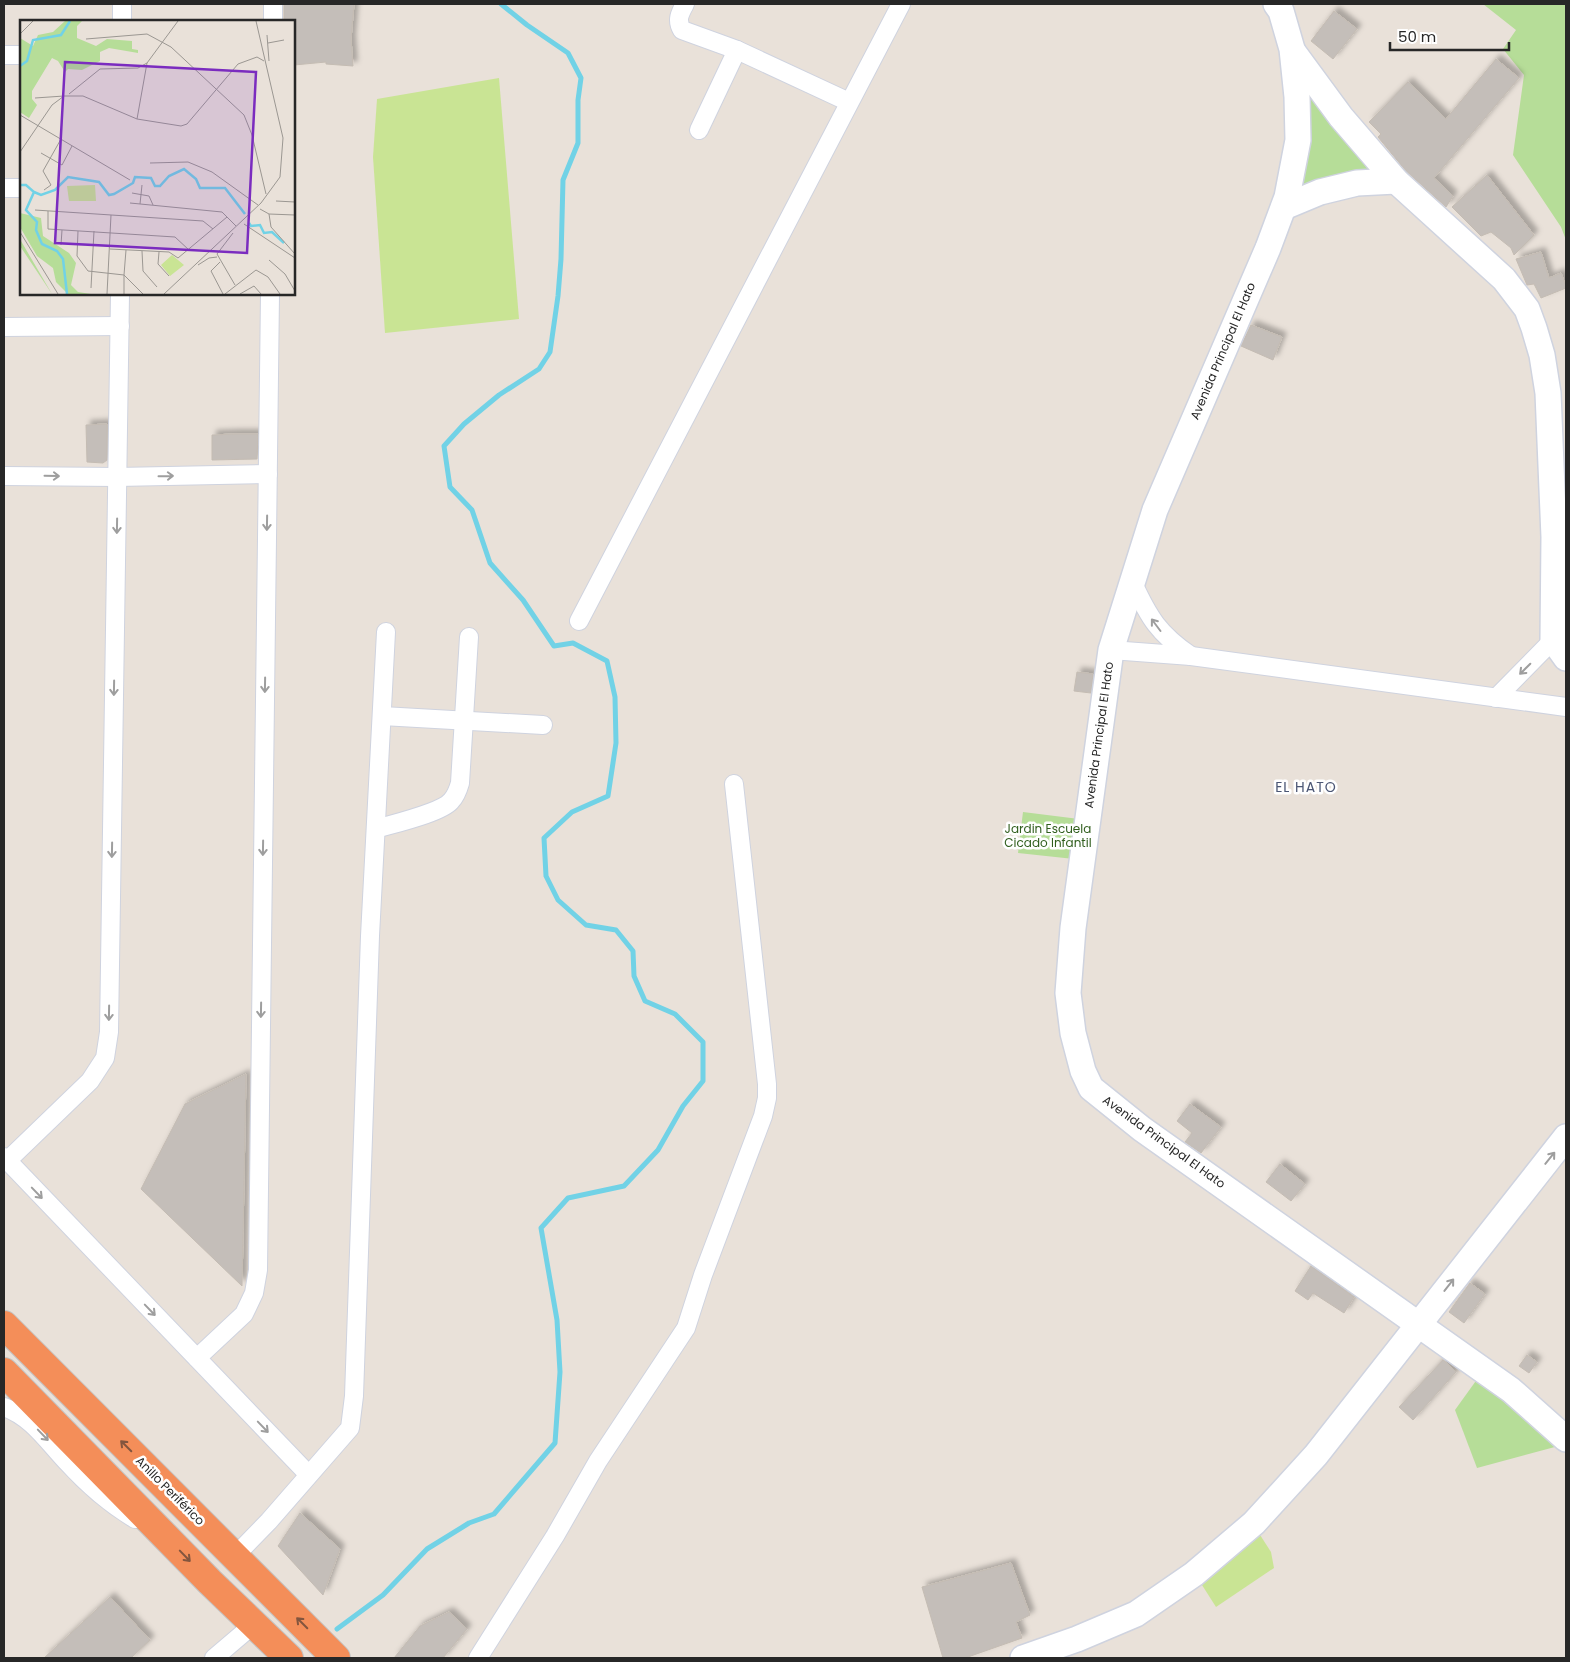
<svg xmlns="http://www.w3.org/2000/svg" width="1570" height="1662" font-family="Poppins,sans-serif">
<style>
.green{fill:#b6dd98}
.pitch{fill:#c9e494}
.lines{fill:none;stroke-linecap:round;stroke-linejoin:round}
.stream{stroke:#71d2e6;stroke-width:5}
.building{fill:#c4beb9;stroke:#c4bcb3;filter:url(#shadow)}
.street-casing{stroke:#cfd3df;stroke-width:20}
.secondary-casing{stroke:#cfd3df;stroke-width:28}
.highway-casing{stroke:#c3c3c3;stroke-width:30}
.street{stroke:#fff;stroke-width:18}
.secondary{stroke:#fff;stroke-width:25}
.highway{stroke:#f48e59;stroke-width:28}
.oneway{stroke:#9e9e9e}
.oneway2{stroke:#83553e}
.labels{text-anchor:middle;stroke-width:5;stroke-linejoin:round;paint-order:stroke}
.street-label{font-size:12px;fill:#272727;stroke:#fff}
.park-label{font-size:12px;fill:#305e1d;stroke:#fff}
.neighbourhood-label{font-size:14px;letter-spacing:1px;fill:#4b5674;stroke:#fff}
.inset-river{fill:none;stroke:#71d2e6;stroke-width:2.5}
.inset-road{fill:none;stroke:#9b9792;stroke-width:1}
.view{fill:#7b2cbf;fill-opacity:0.15;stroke:#7b2cbf;stroke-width:2.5}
.inset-edge{fill:none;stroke:#272727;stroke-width:2.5}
</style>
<defs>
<filter id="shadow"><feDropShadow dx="4.5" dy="-4.5" stdDeviation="2.5" flood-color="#0004"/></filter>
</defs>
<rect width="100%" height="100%" fill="#e9e1d9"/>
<g class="green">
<polygon points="1483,4 1566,4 1566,240 1561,227 1513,155 1524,75 1503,49 1516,30"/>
<polygon points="1311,86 1374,167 1295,194"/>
<polygon points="1023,812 1079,819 1074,859 1018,853"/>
<polygon points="1483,1371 1566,1444 1477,1468 1455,1410"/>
</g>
<g class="pitch">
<polygon points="499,78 519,319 385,333 373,157 377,99"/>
<polygon points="1253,1524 1271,1552 1274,1568 1216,1607 1195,1574"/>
</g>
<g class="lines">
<polyline class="stream" points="337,1629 383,1595 427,1549 469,1523 494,1514 555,1443 560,1372 557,1320 541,1228 568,1198 624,1186 658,1150 683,1106 703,1081 703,1042 675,1014 645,1001 634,976 633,951 616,930 586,925 558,900 546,876 544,838 572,812 608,796 616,743 615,697 607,661 573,643 554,646 523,600 490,563 472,510 450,487 444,446 464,424 499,395 539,369 550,352 558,296 561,259 563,180 578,143 578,100 581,78 568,53 527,25 501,4"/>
</g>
<g class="building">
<polygon points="284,4 354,4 351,39 353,66 326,64 326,62 294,65 294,21 284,21"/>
<polygon points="1334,11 1357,29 1333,59 1311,41"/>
<polygon points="1496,59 1519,78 1434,178 1453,196 1446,207 1406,171 1378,137 1381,134 1369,122 1408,82 1446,119"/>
<polygon points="1487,175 1534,235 1514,255 1511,248 1491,232 1481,236 1452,207"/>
<polygon points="1541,252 1549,278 1561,273 1566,286 1566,288 1541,298 1534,284 1527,285 1516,259"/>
<polygon points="1251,325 1282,337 1273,360 1241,346"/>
<polygon points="107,424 107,460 103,463 87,462 86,425"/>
<polygon points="234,434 258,434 257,459 212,460 212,435"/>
<polygon points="1077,672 1093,674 1091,693 1074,691"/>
<polygon points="246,1074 242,1286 141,1189 185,1104"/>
<polygon points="1190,1104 1221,1127 1201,1153 1185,1142 1192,1133 1177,1121"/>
<polygon points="1280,1164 1305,1184 1291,1201 1266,1182"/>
<polygon points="1311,1266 1354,1297 1344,1313 1313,1293 1308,1300 1295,1291"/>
<polygon points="1470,1283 1485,1294 1464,1323 1449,1312"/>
<polygon points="1527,1355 1537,1362 1529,1373 1519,1366"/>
<polygon points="1443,1360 1456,1372 1413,1420 1399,1407"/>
<polygon points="300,1513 340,1549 323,1595 278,1546"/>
<polygon points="1011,1563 1030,1615 1016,1622 1022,1638 965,1658 943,1658 922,1587"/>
<polygon points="110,1597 150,1640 131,1658 44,1658"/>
<polygon points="449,1612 467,1629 443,1658 394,1658 420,1626"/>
</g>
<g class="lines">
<defs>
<g id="street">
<polyline points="122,4 122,21"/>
<path d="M685,4c-5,9 -9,16 -3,26l55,20 112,52"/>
<polyline points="273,21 273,4"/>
<polyline points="4,55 21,55"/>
<polyline points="699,130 737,50"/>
<polyline points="4,188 21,188"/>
<polyline points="4,327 120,326"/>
<polyline points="4,476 117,477 268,474"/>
<path d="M1133,583c16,35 26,51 58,73"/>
<polyline points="579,621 901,4"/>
<polyline points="1111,650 1191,656 1566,707"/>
<polyline points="1496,698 1553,640"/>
<polyline points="382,716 543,725"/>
<path d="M376,829c16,-5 65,-16 75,-28 5,-5 7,-11 9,-18l9,-146"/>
<polyline points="4,1157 308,1474"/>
<polyline points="7,1161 90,1081 105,1058 109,1032 120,294"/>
<polyline points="197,1358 244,1314 254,1293 258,1270 270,294"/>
<path d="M4,1407c28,10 43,34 63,55 20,22 43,42 68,57"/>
<polyline points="235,1556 269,1521 350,1428 354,1396 370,936 386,632"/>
<polyline points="214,1658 254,1624"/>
<polyline points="478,1658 555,1536 598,1461 686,1328 703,1275 763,1116 767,1098 767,1084 734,784"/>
</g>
<g id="secondary">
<polyline points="1276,4 1281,11 1292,49 1297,97 1298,140 1287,197 1268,248 1155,510 1111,650 1073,928 1068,993 1073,1033 1083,1071 1091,1088 1142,1129 1511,1390 1566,1439"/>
<polyline points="1294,53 1341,117 1396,181 1504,279 1527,309 1534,328 1542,355 1548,393 1554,537 1553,640 1566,658"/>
<polyline points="1284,207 1320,192 1357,183 1396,181"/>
<polyline points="1023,1658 1077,1639 1136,1614 1194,1574 1254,1523 1316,1455 1566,1137"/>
</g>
<g id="highway">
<polyline points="4,1325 336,1658"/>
<polyline points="4,1372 210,1582 289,1658"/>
</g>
</defs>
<use href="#street" class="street-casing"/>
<use href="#secondary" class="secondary-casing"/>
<use href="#highway" class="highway-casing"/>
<use href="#street" class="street"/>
<use href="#secondary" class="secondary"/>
<use href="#highway" class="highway"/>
</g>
<defs><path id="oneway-shaft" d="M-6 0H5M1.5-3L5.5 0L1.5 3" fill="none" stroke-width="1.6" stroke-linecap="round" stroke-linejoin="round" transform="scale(1.25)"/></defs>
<g class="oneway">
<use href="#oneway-shaft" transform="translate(52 476) rotate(1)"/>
<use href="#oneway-shaft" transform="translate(166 476) rotate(-1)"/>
<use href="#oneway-shaft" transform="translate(267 523) rotate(91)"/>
<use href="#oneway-shaft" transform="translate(117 526) rotate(91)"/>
<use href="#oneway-shaft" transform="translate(1156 625) rotate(-127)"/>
<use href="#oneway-shaft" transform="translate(1525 669) rotate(135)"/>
<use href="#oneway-shaft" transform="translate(265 685) rotate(91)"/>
<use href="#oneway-shaft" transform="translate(114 688) rotate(91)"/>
<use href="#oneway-shaft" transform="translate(263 848) rotate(91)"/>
<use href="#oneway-shaft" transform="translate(112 850) rotate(91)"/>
<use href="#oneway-shaft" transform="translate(261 1010) rotate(91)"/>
<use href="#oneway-shaft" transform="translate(109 1013) rotate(91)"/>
<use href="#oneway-shaft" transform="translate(1550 1158) rotate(-51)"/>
<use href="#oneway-shaft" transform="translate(37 1193) rotate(46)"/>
<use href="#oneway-shaft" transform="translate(1449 1285) rotate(-52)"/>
<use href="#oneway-shaft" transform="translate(150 1310) rotate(46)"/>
<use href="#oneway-shaft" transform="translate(263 1427) rotate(46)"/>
<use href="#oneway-shaft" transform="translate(43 1435) rotate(46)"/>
</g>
<g class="oneway2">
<use href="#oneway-shaft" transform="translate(126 1446) rotate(-135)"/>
<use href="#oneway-shaft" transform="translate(185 1556) rotate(46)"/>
<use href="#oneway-shaft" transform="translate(302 1623) rotate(-135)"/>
</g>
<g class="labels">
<g class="street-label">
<text transform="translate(1223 351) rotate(-67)" y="4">Avenida Principal El Hato</text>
<text transform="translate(1099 735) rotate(-82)" y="4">Avenida Principal El Hato</text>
<text transform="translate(1164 1142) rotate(36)" y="4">Avenida Principal El Hato</text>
<text transform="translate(170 1491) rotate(45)" y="4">Anillo Periférico</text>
</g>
<g class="park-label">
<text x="1048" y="833">Jardin Escuela<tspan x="1048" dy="14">Cicado Infantil</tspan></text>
</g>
<g class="neighbourhood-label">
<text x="1306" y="792">EL HATO</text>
</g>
</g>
<g transform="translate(20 20)">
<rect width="275" height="275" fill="#e9e1d9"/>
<path d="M45,1h17l-5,5v12l19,8 11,-7 25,2v8l6,1v3l-29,-5 -9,4v9l-18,9 -14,-1 -3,3 -7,-11 -6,-3 -20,33v8l5,6 -8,13 -9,-6v-74l13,8 5,-11 15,-3zM0,193l21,5 2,18 26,17 7,10 -5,22 7,7 13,2h-23l-12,-12 -3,-14 -16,-12 -17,-29zM1,221l31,53 -32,-48z" fill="#b6dd98"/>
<path d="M75,165l1,16h-27l-2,-15zM152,235l12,10 -14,11 -9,-11z" fill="#c9e494"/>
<path class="inset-river" d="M0,46l7,-5 6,-21 28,-5 9,-14M0,165h6l8,7 -8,18 11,12 -1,8 6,14 15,7 6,8 4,35M14,172l7,3 14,-5 13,-13 31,5 10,13 5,-1 19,-11 2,-6 16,1 4,8h5l9,-10 15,-7 12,10 4,9h25l20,26M229,203l2,3 9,-1 4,8 8,-1 12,11"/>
<path class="inset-road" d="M0,14l13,-13M247,15l2,26M66,19l61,-5 24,13 73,68 8,20 14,59M248,23l16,-3M49,74l31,-25 38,-1 9,-5 31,-42M15,78l29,-2M0,95l110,65M117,99l10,-56M0,132l32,-47 12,-9h19l54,23 44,7 6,-2 51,-60 19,-7 7,4M21,133l21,12 10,-19M130,143l38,-1 24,10 46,33M24,170l7,-5 -8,-14 18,-32M112,173l17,3 4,9M256,181l19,1M110,183l92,9 14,14M120,184l2,-19M240,189l9,5 26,1M15,190l168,11 10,8M28,191v18l127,8 14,13M249,194l2,13 24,27M224,204l51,34M58,211l-1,25 11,15 36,4 2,-25M0,212l38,62M213,213l-16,21 18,31M41,225l1,-15M90,229l59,3 9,6 49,-41M122,231l1,20 14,16M139,232l-1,12 11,12M249,240l16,14 10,17M200,242l-9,9 12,23M178,245l11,-7 8,-1M104,255l19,19M71,268l3,-57M87,274l4,-79M104,274v-19M144,274l97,-91 19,-26 3,-39 -27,-117M205,274l31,-24 12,7 12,17M220,274l14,-8 7,8"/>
<path class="view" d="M45,42l191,10 -9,181 -192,-10z"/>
<rect width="275" height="275" class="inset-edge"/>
</g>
<rect width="1570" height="1662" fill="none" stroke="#272727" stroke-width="10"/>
<path d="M1390 42v8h119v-8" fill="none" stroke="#272727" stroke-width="2.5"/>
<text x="1398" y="42" font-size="15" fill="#272727" stroke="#ffffff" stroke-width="4" paint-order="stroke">50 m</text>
</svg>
